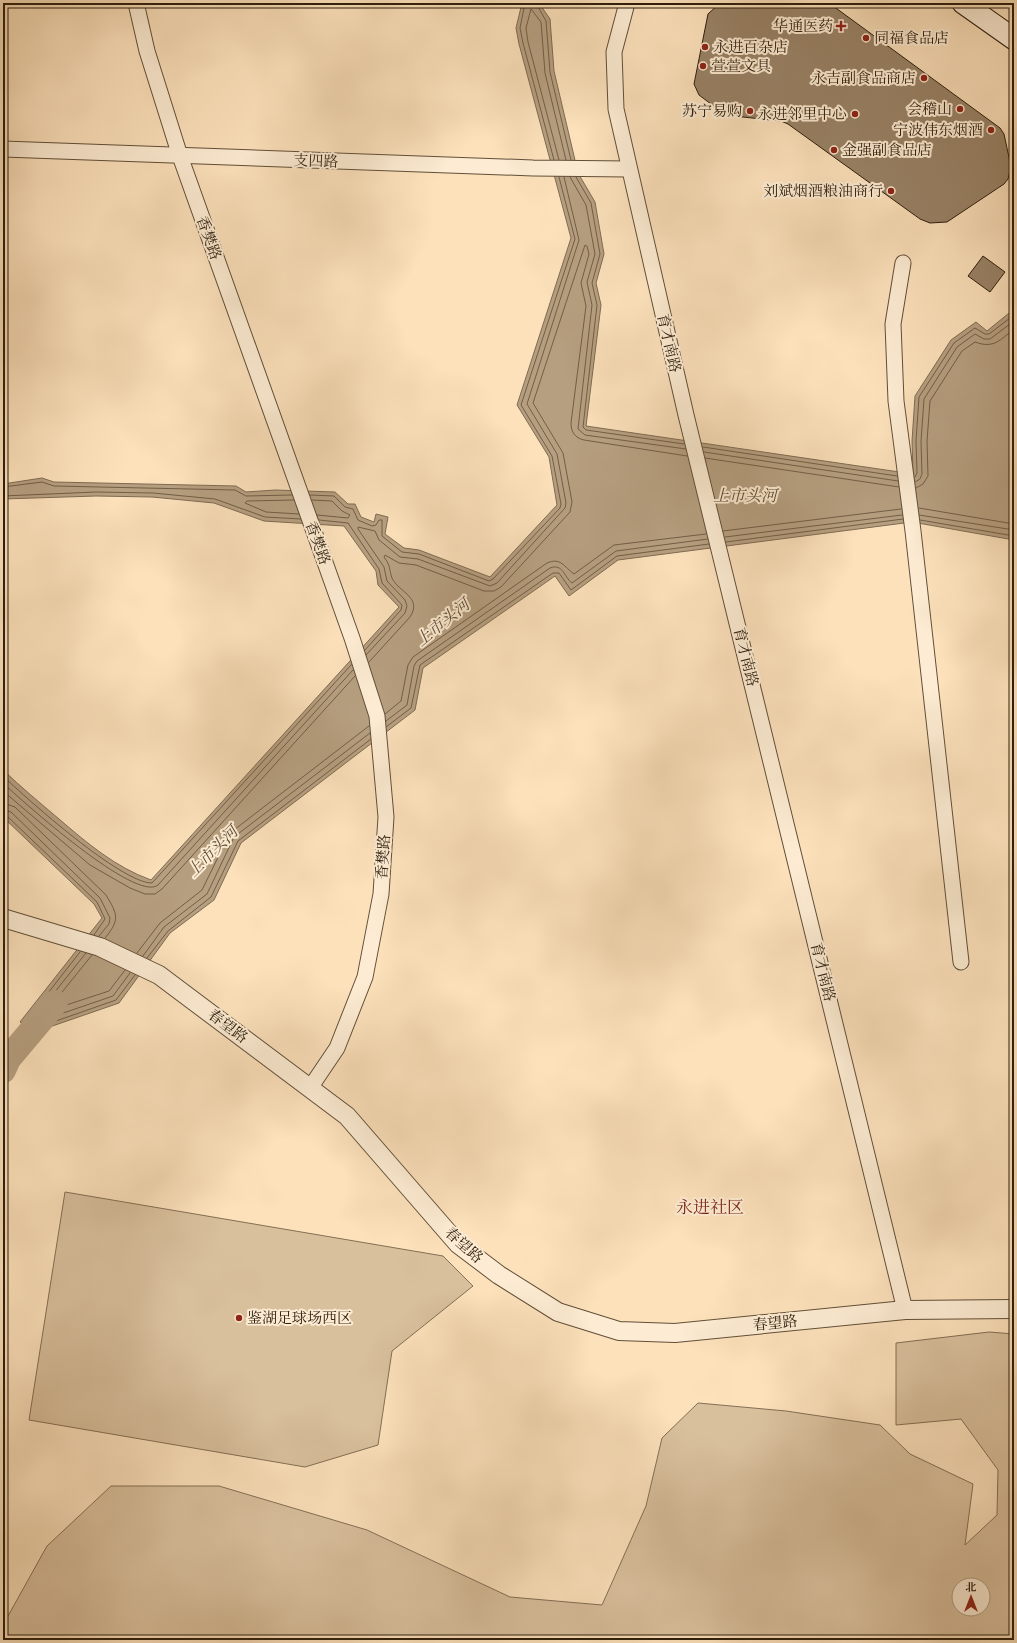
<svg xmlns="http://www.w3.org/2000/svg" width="1017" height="1643" font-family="'IM FELL Double Pica','Noto Serif SC',serif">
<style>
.green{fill:#d9c09d;stroke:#836f55;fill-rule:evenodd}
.water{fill:#b69f80;stroke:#7f6b52}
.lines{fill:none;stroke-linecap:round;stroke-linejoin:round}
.shore{stroke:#725e46;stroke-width:1}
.river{stroke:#b69f80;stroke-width:26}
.building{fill:#998367;stroke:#2d1e0d}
.minor-casing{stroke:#614f38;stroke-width:17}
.tertiary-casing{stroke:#614f38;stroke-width:20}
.secondary-casing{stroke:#2d1e0d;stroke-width:23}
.minor{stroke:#fdecd3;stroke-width:15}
.tertiary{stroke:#fdecd3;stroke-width:18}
.secondary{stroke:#fdecd3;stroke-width:21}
.poi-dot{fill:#8f2418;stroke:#fdecd3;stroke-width:1.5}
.labels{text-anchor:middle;stroke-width:4;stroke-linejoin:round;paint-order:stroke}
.poi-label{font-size:15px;fill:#2d1e0d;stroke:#fdecd3;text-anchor:end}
.street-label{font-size:15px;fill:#2d1e0d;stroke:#fdecd3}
.water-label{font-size:16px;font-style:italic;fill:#5d4b35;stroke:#fdecd3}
.quarter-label{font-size:17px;fill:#7a1f14;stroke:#fdecd3}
</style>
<rect width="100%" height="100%" fill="#fce1bb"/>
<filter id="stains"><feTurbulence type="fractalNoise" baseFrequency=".005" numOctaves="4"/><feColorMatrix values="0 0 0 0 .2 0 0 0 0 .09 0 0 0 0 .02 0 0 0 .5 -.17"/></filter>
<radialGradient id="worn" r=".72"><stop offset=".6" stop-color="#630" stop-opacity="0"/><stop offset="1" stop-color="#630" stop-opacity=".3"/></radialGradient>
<g class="green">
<polygon points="65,1192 443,1256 473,1286 392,1351 378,1445 305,1467 29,1420"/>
<path d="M989,1332l25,2v306h-1011v-15l44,-79 64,-60h108l148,44 143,67 92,8 44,-99 16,-68 36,-35 88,8 94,14 30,29 63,30 -8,61 32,-30 1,-45 -37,-51 -65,6v-82zM959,1585h24v24h-24z"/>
</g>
<path class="water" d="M522,3h17l11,16 4,52 24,102 17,29 9,52 -8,29 5,22 -15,121 327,48 -1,-33 3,-45 36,-56 25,-18 11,9 27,-22v231l-102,-18 -294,38 -49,36 -14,-20 -132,92 -8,42 -174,133 -27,57 -44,33 -51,70 -84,29 -15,-10 82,-104 -8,-14 -91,-87v-47c18,17 37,33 56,49 28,24 56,48 92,61l248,-273 -21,-22 -2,-14 -32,-45 -80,-5 -50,-18 -62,-6 -56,-1 -93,3v-15l39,-6 12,4 182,4 10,6 29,-2 60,2 13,12h7l6,13 13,5 2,-8 12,3 -3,17 19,14 15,2 71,27 67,-72 -8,-48 -32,-52 54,-167 -52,-194 -3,-16z"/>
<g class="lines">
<g class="shore">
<polyline points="525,3 520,28 523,43 554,160"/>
<polyline points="536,3 546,21 550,72 571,160"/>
<polyline points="559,160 528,42 526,28 531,9 541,22 545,73 566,160"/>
<polyline points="570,177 586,205 595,254 587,282 592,305 578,429 585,435 686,449"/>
<polyline points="576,177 591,203 600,254 592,283 597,305 583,427 586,430 684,444"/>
<polyline points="703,447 897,476"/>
<polyline points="704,452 898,481"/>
<polyline points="705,458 899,487"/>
<polyline points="915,477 917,473 916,441 919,397 954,343 975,328 985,334 989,334 1014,315"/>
<polyline points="915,482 920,479 922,474 921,441 924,399 957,347 975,334 984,339 990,339 1014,321"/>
<polyline points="3,487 42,482 54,486 235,490 246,496 292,495"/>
<path d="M916,488l7,-4 5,-8 -1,-35 3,-40 32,-50 13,-9c19,7 25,-2 39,-13"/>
<polyline points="310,495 334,496 345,507 353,509 358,520 372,526 376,525 379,520 382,520 382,536 402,552 419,554 489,581 493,579 560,508 561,504 552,456 521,405 575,239 559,177"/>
<polyline points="3,496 96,492 153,493 215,499 265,517 301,519"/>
<polyline points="294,500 247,501 245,503 266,512 299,514"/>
<polyline points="312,500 332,501 342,511 350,515 348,518 317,515"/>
<polyline points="919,508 1014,524"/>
<polyline points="919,515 1014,530"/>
<polyline points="319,520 348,523 379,569 382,583 402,605 401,610 365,650"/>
<polyline points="920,520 1014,536"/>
<polyline points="723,531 901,509"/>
<polyline points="725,537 902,515"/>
<polyline points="726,542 903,519"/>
<polyline points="366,655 405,613 407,606 405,600 387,581 384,567 358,529 358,527 375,531 379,540 400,557 418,559 490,586 497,583 565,508 566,503 557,454 527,404 579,240 564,177"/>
<path d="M369,662l41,-45c13,-20 -12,-25 -18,-39 -3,-8 -1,-12 -8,-21l1,-2 14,8 17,2 68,26h10l7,-4 69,-75 2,-10 -9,-49 -30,-50 52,-158 2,1 2,8 -8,29 5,23 -15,117c0,9 4,15 13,17l103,16"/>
<path d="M385,714l16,-13 7,-36 5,-8 134,-94c14,-6 17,4 27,11l40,-29 92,-11"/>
<path d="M386,721l21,-16 7,-39 3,-5 133,-93c13,-5 14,9 22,15l44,-32 92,-12"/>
<polyline points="386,727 411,708 420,665 553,573 559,573 571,590 617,556 709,544"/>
<path d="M3,776c24,23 118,107 149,107l200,-219"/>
<path d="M3,783c19,18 133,120 155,102l195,-215"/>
<polyline points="3,791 90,865 130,888 145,894 155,894 162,889 355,676"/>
<path d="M3,803l12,4 91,88c12,20 14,25 -1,43"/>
<polyline points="3,810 11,812 100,898 110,918 109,924 99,936"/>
<polyline points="3,815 7,816 97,902 105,919 94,935"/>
<polyline points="80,952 27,1020 27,1022 36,1028 116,1000 135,975"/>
<polyline points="86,953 34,1018 34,1021 37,1022 113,996 130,973"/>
<polyline points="137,953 160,923 202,890 230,833 369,726"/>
<polyline points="92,955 50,1007 51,1010 109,991 125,970"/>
<polyline points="143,956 164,927 207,894 234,837 370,733"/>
<polyline points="147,958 168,931 211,897 238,841 371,739"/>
</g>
<polyline class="river" points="3,1070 8,1059 55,1003"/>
</g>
<g class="building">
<polygon points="720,3 829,3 1000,128 1004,134 1011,167 1008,179 1004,184 947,222 930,223 920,219 788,124 781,121 733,116 723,113 699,95 694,84 708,14"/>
<polygon points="983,256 1005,272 990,292 968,276"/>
</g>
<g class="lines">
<defs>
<g id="minor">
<polyline points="136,3 147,51 180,156 352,638 377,716 386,817 381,894 365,977 337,1048 310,1088"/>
<polyline points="627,3 614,52 616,109 686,415 905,1310"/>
<polyline points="3,149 533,168 629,169"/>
<polyline points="903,263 893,324 896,401 913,531 961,962"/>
</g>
<polyline id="tertiary" points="3,918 100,947 159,975 347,1116 458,1244 499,1275 558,1312 619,1331 675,1333 905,1310 1014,1309"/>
<polyline id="secondary" points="963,3 1014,39"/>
</defs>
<use href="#minor" class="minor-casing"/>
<use href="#tertiary" class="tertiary-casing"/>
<use href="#secondary" class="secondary-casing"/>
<use href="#minor" class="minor"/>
<use href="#tertiary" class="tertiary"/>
<use href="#secondary" class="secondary"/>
</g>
<g class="poi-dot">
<path d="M839 20h4v4h4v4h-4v4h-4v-4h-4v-4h4z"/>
<circle cx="866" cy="38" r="4"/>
<circle cx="705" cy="47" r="4"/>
<circle cx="703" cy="66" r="4"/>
<circle cx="924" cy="78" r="4"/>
<circle cx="960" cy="109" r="4"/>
<circle cx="750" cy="111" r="4"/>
<circle cx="855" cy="114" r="4"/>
<circle cx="991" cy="130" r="4"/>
<circle cx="834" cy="150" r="4"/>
<circle cx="891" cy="191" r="4"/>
<circle cx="239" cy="1318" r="4"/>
</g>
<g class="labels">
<g class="poi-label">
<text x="833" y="31">华通医药</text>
<text x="874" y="43" text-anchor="start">同福食品店</text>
<text x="713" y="52" text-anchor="start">永进百杂店</text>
<text x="711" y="71" text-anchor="start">萱萱文具</text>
<text x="916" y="83">永吉副食品商店</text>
<text x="952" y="114">会稽山</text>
<text x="742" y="116">苏宁易购</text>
<text x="847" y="119">永进邻里中心</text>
<text x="983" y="135">宁波伟东烟酒</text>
<text x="842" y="155" text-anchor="start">金强副食品店</text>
<text x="883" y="196">刘斌烟酒粮油商行</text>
<text x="247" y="1323" text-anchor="start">鉴湖足球场西区</text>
</g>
<g class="street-label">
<text transform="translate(316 161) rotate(2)" y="5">支四路</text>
<text transform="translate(209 238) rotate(70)" y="5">香樊路</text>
<text transform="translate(669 343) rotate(77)" y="5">育才南路</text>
<text transform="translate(318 543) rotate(70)" y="5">香樊路</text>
<text transform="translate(746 657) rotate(76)" y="5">育才南路</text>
<text transform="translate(383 857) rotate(-86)" y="5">香樊路</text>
<text transform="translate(823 972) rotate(76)" y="5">育才南路</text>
<text transform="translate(228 1026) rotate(37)" y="5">春望路</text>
<text transform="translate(464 1245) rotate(42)" y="5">春望路</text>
<text transform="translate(775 1323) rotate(-6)" y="5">春望路</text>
</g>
<g class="water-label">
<text x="745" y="501">上市头河</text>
<text transform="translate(442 622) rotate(-39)" y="6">上市头河</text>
<text transform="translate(212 851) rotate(-45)" y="6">上市头河</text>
</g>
<g class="quarter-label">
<text x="710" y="1213">永进社区</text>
</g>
</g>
<rect width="1017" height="1643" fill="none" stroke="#fce1bb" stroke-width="16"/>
<rect x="4" y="4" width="1009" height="1635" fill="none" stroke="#2d1e0d" stroke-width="2"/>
<rect x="8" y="8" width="1001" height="1627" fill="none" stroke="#2d1e0d"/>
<g transform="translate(971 1597)"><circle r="19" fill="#fdecd3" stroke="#aa9a84"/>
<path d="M0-3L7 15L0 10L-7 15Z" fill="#8f2418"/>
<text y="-6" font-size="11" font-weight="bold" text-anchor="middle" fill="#2d1e0d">北</text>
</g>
<rect width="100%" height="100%" filter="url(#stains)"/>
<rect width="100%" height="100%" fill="url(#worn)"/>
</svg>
